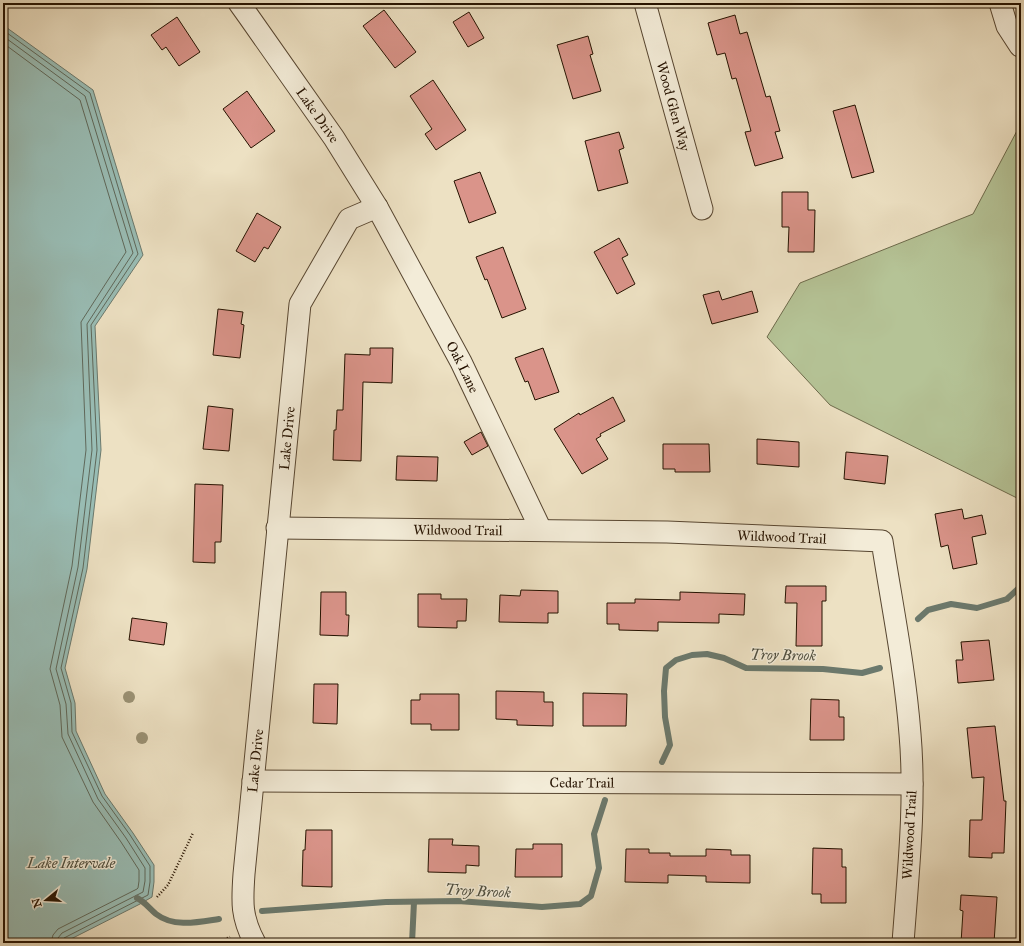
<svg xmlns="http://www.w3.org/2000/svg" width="1024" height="946" font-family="'IM FELL Great Primer',serif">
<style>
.green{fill:#b5c396;stroke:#6d6a4b}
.water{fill:#99bdb5;stroke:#6b796d}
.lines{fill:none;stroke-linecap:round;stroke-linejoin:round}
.shore{stroke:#5f685a;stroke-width:1}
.stream{stroke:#6b796d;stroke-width:6}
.building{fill:#da948a;stroke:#251200}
.minor-casing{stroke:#574631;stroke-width:23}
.path{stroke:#251200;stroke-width:2.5;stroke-dasharray:1 2;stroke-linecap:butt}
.minor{stroke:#f3ecd8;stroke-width:21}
.tree{fill:#9a9174}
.labels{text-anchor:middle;stroke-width:3;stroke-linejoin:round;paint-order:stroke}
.street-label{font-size:14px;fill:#251200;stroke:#f3ecd8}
.water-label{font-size:15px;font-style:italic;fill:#4e4e3f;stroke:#f3ecd8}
</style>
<rect width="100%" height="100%" fill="#ede1c3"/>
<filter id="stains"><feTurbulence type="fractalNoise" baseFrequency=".005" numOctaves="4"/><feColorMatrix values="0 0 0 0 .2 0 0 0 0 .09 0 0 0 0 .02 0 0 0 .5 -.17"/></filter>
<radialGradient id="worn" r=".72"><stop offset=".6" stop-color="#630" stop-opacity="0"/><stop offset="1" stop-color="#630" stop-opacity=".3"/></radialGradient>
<polygon class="green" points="1019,127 1021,130 1021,500 830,405 767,337 800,283 973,214"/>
<polygon class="water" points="3,25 93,90 143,255 95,326 101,450 87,569 65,668 75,703 76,731 105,794 133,833 154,865 154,882 152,897 140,904 63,943 3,943"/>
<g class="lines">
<g class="shore">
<polyline points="3,30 90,93 138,254 91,325 97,450 83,568 61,668 71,703 72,732 102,796 130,835 150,866 150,882 148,895 64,938 62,943"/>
<polyline points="3,36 85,96 133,253 87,324 92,450 78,567 56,669 66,704 68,734 98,799 126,838 145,868 145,881 143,892 62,933 58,938 57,943"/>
<polyline points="3,43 80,100 126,252 81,322 86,450 72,566 50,669 60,705 62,737 93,802 121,842 139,870 139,881 138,888 137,889 58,929 53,935 51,943"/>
</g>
<g class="stream">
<polyline points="918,619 928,610 951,604 977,608 1007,599 1021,586"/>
<polyline points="662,762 670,745 665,717 664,691 666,668 676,660 692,655 707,654 724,658 746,668 823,669 862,673 880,668"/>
<path d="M137,898c8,4 12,10 19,16 18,14 43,8 63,5"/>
<polyline points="262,911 386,902 458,901 542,907 580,904 591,896 599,868 594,834 605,800"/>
<polyline points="412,943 414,902"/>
</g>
</g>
<g class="building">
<polygon points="384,10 416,52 395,68 363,26"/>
<polygon points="469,12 484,38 468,47 453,22"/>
<polygon points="735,15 740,34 747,32 766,97 770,96 780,131 775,132 783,158 755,166 745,132 751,131 736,78 732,79 725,53 717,55 708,23"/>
<polygon points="177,17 200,52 179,66 166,47 162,50 151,35"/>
<polygon points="588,36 593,54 590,55 601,91 573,99 557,45"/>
<polygon points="433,80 466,130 436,150 425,134 432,129 410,96"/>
<polygon points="247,91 275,131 251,148 223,109"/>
<polygon points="855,105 874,172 852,178 833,111"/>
<polygon points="619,132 624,148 619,150 628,183 598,191 585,141"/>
<polygon points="480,172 496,213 469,223 454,181"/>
<polygon points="782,192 808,192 808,210 815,210 814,252 788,252 789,227 782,227"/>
<polygon points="257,213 281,227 268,249 264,247 255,262 236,251"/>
<polygon points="619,238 628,255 622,258 635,284 617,294 594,252"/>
<polygon points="503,247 526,309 502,318 487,279 485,280 476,257"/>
<polygon points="719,291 722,300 752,291 758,312 712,324 703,295"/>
<polygon points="218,309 243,312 241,324 244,325 240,358 213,355"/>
<polygon points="370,348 393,348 392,383 363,382 361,461 333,460 334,430 336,430 337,410 343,410 345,354 370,355"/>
<polygon points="543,348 559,392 535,400 528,381 525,382 515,358"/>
<polygon points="613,397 625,421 600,434 601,436 596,439 608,459 582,474 554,429 579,413 580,415"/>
<polygon points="208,406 233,409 229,451 203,449"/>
<polygon points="481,432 488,446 472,455 464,442"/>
<polygon points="757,439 799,442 799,467 757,464"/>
<polygon points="663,444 709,444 710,472 675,472 675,469 663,469"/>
<polygon points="846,452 888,456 885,484 844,479"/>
<polygon points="397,456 438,457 437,481 396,480"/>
<polygon points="195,484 223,485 221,542 215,542 215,563 193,562"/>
<polygon points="962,509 964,519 982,515 986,534 972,537 977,564 953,569 948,545 941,547 935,514"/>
<polygon points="786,586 826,586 826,601 822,601 822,646 796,646 797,603 785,603"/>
<polygon points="521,590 558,591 558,613 548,613 548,623 499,622 500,595 520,596"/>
<polygon points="321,592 346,592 346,615 349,615 348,636 320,635"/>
<polygon points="680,592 745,594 744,615 719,614 719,623 658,622 658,631 619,630 619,624 607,624 607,603 635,603 635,599 680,600"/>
<polygon points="418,594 441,594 441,599 467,599 466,621 457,621 457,628 418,627"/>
<polygon points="132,618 167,623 164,645 129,640"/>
<polygon points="989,640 994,680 958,683 956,660 963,660 961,642"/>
<polygon points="314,684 338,684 337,724 313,723"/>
<polygon points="496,691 544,692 544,702 553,702 553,726 517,725 517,720 496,719"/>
<polygon points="583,693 627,694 626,726 583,726"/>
<polygon points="420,694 459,694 459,730 431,730 431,724 411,724 411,700 420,700"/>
<polygon points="811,699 839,700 839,717 844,717 844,740 810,740"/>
<polygon points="995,726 1004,801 1006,801 1004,853 992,853 992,858 969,857 970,820 982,820 984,777 972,778 967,728"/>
<polygon points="306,830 332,830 332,887 302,886 303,850 305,850"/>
<polygon points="429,839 453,839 452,845 479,846 479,866 466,865 466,873 428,872"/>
<polygon points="533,844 562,844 562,877 515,877 516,849 533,849"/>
<polygon points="813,848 842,849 842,867 846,867 846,903 821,903 821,894 812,894"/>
<polygon points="626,849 649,849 649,853 670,853 670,856 706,856 706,849 731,850 731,855 750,855 750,883 706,882 706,876 668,875 668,883 625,882"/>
<polygon points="961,895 997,897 994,943 961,943 963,911 960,910"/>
</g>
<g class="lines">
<defs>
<g id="minor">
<path id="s1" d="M239,3l10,14 85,121 43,69 84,155 80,168"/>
<path id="s2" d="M645,3l57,206"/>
<polyline points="1000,3 1007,26 1020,46"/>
<path id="s3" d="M277,528l390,4 215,9c10,64 23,128 28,193 6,69 -2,140 -7,209"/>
<path id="s4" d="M253,781l659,3"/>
<path id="s5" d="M255,943c-14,-26 -13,-41 -11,-69l56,-570 49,-85 28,-12"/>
</g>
</defs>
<use href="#minor" class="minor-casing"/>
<g class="path">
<polyline points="157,897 168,885 193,833"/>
<polyline points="216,943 230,937"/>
</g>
<use href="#minor" class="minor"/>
</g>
<g class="tree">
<circle cx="129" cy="697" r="6"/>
<circle cx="142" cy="738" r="6"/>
</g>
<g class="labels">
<g class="street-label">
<text dy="5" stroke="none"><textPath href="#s2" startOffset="107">Wood Glen Way</textPath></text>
<text dy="5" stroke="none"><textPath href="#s1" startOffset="137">Lake Drive</textPath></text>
<text dy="5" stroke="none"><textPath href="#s1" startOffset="428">Oak Lane</textPath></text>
<text dy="5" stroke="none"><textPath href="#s5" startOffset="509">Lake Drive</textPath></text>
<text dy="5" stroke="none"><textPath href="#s3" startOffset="181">Wildwood Trail</textPath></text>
<text dy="5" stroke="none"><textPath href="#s3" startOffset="505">Wildwood Trail</textPath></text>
<text dy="5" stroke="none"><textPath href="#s5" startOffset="185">Lake Drive</textPath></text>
<text dy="5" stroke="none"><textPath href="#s4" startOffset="329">Cedar Trail</textPath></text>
<text transform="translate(909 835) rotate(-87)" y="5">Wildwood Trail</text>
</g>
<g class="water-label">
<text transform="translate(783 655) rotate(1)" y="5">Troy Brook</text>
<text x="71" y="868">Lake Intervale</text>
<text transform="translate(478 891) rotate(3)" y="5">Troy Brook</text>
</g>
</g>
<rect width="1024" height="946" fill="none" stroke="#ede1c3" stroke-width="16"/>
<rect x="4" y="4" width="1016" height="938" fill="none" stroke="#251200" stroke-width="2"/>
<rect x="8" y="8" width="1008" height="930" fill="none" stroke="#251200"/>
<g transform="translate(46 900) rotate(252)" stroke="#f3ecd8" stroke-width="3" paint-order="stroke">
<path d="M0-3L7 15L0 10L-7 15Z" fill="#251200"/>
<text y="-6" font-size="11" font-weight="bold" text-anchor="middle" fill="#251200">N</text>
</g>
<rect width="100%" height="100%" filter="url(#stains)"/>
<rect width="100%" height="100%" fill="url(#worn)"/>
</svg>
